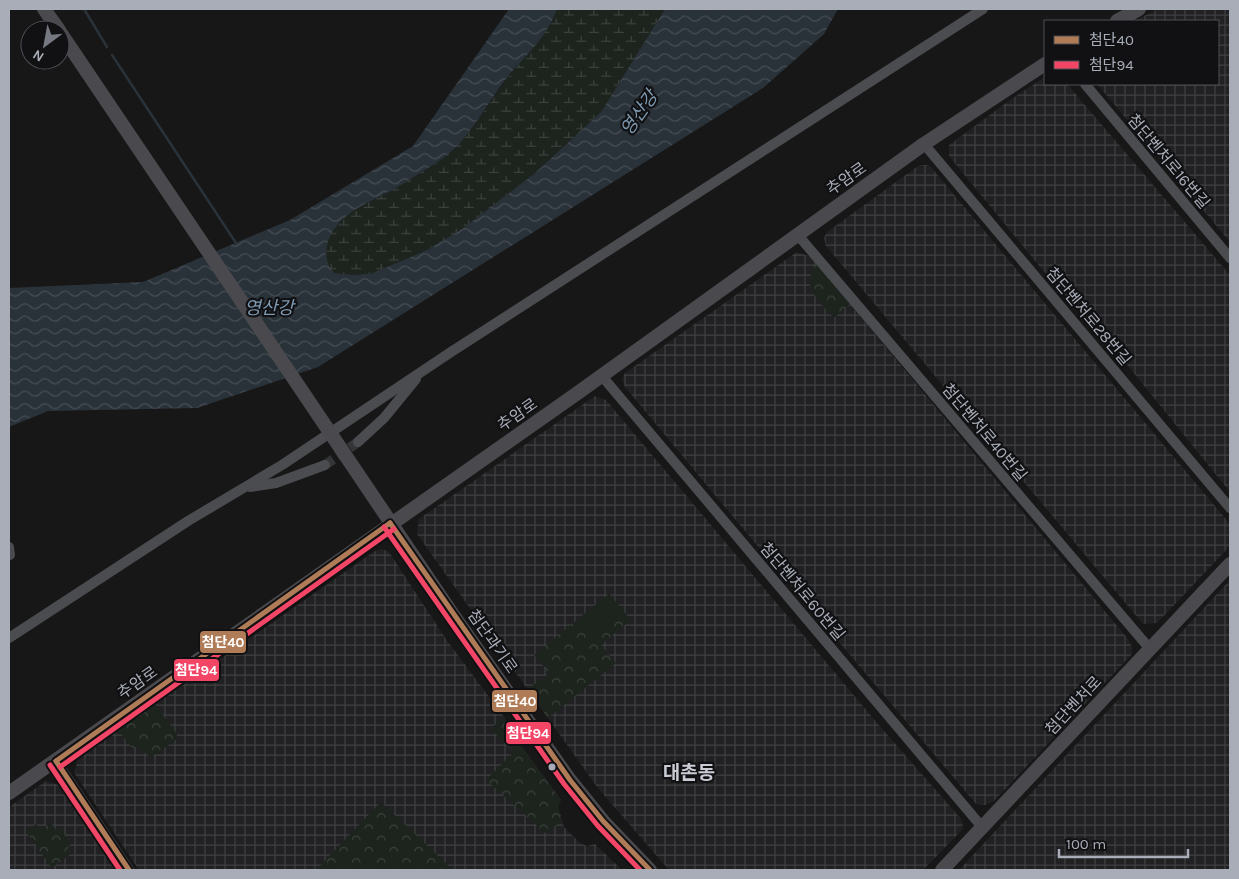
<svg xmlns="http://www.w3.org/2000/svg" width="1239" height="879" font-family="Karla,'Noto Sans KR',sans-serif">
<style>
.industrial{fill:url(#industrial-grid)}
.wetland{fill:url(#wetland-marsh)}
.park{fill:url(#park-crowns)}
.pitch{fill:#1d241e}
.water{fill:url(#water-waves)}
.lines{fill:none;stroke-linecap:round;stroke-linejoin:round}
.stream{stroke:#2a3239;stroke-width:2.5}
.street-tunnel{stroke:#343537;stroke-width:10;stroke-dasharray:10 5;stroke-linecap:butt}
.street{stroke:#4b4c50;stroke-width:10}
.secondary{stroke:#4a4a4e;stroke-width:14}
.bus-1-casing{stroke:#111113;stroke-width:9}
.bus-2-casing{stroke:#111113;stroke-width:9}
.bus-1{stroke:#b07c57;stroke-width:5}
.bus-2{stroke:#f34667;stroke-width:5}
.bus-dot{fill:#a8adb8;stroke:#111113;stroke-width:2}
.labels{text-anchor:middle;stroke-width:4.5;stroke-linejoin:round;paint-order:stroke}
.street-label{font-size:16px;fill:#a8adb8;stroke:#111113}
.water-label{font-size:18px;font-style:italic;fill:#7f9bb3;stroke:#111113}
.quarter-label{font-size:19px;font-weight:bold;fill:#c9ccd4;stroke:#111113}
.line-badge{stroke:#111113;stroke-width:2}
.badge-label{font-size:14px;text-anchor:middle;font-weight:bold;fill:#fff}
</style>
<defs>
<pattern id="industrial-grid" width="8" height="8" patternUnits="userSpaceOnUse" patternTransform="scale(1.25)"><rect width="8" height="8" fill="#212123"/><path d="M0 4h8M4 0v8" fill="none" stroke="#3e3f41"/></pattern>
<pattern id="wetland-marsh" width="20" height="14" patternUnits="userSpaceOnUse" patternTransform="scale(1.25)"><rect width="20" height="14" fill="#1d241e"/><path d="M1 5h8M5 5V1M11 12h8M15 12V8" fill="none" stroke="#3b413d"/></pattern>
<pattern id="park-crowns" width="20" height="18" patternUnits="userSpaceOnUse" patternTransform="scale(1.25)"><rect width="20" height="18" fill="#1d241e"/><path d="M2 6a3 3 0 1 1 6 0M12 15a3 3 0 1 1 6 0" fill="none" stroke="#3b413d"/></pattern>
<pattern id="water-waves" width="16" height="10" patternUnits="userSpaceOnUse" patternTransform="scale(1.25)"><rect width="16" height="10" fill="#2a3239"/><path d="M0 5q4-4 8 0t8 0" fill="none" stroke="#464d54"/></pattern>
</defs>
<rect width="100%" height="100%" fill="#171717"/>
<g class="industrial">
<polygon points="1158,9 1230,9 1230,242 1097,84 1218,84 1218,21 1134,21"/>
<polygon points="1045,77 1045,84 1067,84 1230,275 1230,492 1120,356 1040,267 949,156 949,145 1010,100"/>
<polygon points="925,165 930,166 1230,524 1230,546 1157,623 1143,624 826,246 824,238 827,232 918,166"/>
<polygon points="797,252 811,257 1128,639 1132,647 1132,654 994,801 985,805 976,804 965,791 729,512 625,387 622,379 625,373"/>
<polygon points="595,396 606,400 878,724 962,820 963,828 960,832 923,870 669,870 597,787 417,534 419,519"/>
<polygon points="382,549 389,552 446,639 504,717 508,728 561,800 558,806 564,827 580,843 587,846 595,844 622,870 139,870 75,774 77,759 375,551"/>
<polygon points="1230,580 1230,870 959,870"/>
<polygon points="46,781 59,785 118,870 9,870 9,807"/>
</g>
<path class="wetland" d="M557,9h108l-64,103 -66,61 -73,56 -35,21 -54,23 -19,2 -20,-2c-12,-14 -9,-32 2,-46 17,-22 47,-30 70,-45 15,-10 34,-20 47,-32 21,-20 36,-48 53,-70 18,-23 40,-43 51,-71z"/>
<g class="park">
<path d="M817,265l33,39 -16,14c-13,-14 -36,-34 -17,-53z"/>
<polygon points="609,594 631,620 601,645 616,663 548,718 528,689 549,673 534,655"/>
<polygon points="155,704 177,734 177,739 150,758 146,752 144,754 137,746 133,749 118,730"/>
<polygon points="504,717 508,728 561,800 558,806 561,822 545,833 486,780 514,752 490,729"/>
<polygon points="381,802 453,870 316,870"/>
<polygon points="50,822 56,830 60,828 71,844 68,847 72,853 52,868 26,832 36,824 40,829"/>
</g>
<polygon class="pitch" points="609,594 621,608 591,633 579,618"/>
<path class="water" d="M509,9h48c-12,32 -31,45 -51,70 -18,23 -32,51 -53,71 -13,12 -32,22 -47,32 -23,15 -53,23 -70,45 -11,14 -14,32 -2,46l20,2 19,-2 54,-23 35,-21 73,-56 66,-61 64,-103h173l-14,25 -61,54 -445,279 -121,41 -149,3 -39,16v-139l134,-6 147,-62 123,-74z"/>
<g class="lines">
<g class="stream">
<polyline points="84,9 107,47"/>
<polyline points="112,55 236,243"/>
</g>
<polyline class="street-tunnel" points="325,465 358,442"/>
<g class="street">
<polyline points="1085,84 1230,258"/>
<polyline points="924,144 1230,508"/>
<polyline points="797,234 1150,649"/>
<polyline points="601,375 982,827"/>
<polyline points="358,442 384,418 416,379"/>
<polyline points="250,487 276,483 325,465"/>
<polyline points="9,547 10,555"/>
<polyline points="9,638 188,521 282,465 451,352 983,9"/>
<polyline points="56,761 129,870"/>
</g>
<g class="secondary">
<polyline points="44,9 59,30"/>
<polyline points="1117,21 1139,9"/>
<polyline points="60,32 453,615 570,780 603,821 650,870"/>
<polyline points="9,793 579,392 924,144 1045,64"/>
<polyline points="942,870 1230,564"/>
</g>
<defs>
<g id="bus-1">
<polyline points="390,523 570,780 603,821 650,870"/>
<polyline points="56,761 390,523"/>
<polyline points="56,761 129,870"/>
</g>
<g id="bus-2">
<polyline points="384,527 564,784 598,826 640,870"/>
<polyline points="50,765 120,870"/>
<polyline points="60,767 394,529"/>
</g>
</defs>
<use href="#bus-1" class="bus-1-casing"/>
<use href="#bus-2" class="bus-2-casing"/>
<use href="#bus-1" class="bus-1"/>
<use href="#bus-2" class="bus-2"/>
</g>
<circle class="bus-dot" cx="552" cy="767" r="4.5"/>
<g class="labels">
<g class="street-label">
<text transform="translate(1169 161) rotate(50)" y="6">첨단벤처로16번길</text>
<text transform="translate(846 178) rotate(-35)" y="6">추암로</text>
<text transform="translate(1089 316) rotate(50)" y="6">첨단벤처로28번길</text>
<text transform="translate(517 414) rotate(-35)" y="6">추암로</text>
<text transform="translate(985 432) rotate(50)" y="6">첨단벤처로40번길</text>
<text transform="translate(803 591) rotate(50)" y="6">첨단벤처로60번길</text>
<text transform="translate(493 641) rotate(55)" y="6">첨단과기로</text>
<text transform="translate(137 682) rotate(-35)" y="6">추암로</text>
<text transform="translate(1073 705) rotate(-47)" y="6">첨단벤처로</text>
</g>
<g class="water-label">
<text transform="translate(639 113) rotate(-55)" y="6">영산강</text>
<text x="269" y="314">영산강</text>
</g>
<g class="quarter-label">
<text x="689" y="779">대촌동</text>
</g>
</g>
<g class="line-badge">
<rect x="199" y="630" width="48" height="24" rx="5" fill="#b07c57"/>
<rect x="173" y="658" width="47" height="24" rx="5" fill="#f34667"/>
<rect x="491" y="689" width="47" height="24" rx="5" fill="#b07c57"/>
<rect x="505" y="721" width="47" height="24" rx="5" fill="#f34667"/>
</g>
<g class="badge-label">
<text x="223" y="647">첨단40</text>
<text x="196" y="675">첨단94</text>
<text x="515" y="706">첨단40</text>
<text x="528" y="738">첨단94</text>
</g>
<rect width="1239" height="879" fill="none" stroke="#a8adb8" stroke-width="20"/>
<rect x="1044" y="20" width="175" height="65" fill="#111113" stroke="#4d4f55"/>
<rect x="1054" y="36" width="25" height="8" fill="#b07c57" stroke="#4d4f55"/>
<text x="1089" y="45" font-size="15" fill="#a8adb8">첨단40</text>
<rect x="1054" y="61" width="25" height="8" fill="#f34667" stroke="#4d4f55"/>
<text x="1089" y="70" font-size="15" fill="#a8adb8">첨단94</text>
<g transform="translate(45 45) rotate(212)"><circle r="24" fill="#111113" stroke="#4d4f55"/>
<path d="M0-4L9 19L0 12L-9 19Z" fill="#757880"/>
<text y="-8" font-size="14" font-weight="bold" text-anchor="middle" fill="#a8adb8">N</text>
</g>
<path d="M1059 849v8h129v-8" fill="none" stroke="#a8adb8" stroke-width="2.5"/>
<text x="1066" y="849" font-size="15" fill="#a8adb8" stroke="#111113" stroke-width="4" paint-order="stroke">100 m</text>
</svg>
